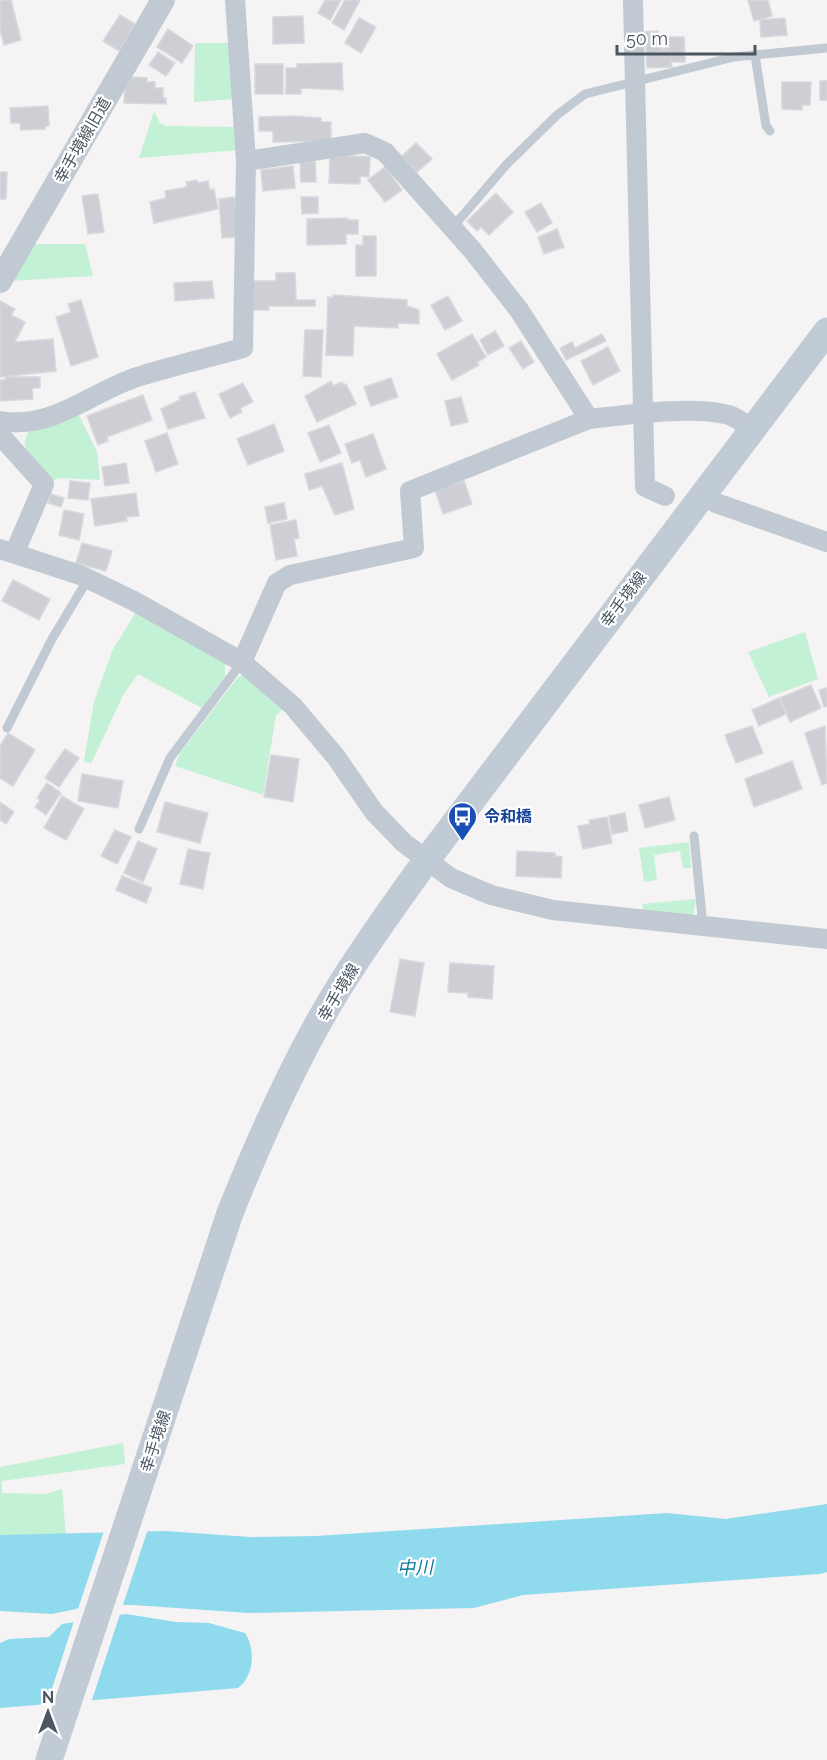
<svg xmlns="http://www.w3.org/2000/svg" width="827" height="1760" font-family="Raleway,'Noto Sans JP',sans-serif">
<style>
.green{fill:#c3f1d5}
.water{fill:#90daee}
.pier{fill:#f5f3f3}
.building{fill:#cdcfd5;stroke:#d7d9de;stroke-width:1.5}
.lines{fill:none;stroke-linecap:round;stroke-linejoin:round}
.service{stroke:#c1cad2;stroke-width:9}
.minor{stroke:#c1cad2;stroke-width:20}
.tertiary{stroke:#c1cad2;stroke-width:24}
.secondary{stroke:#c1cbd6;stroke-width:27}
.labels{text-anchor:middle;stroke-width:4.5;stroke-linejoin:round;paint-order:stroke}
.street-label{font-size:16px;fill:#4a5661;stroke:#fff}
.transit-label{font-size:16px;font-weight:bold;fill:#164399;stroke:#fff;text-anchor:start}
.water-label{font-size:18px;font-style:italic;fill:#0c7c9b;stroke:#fff}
</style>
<rect width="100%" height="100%" fill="#f5f3f3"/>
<g class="green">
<polygon points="195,43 233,43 235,99 194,102"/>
<polygon points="154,111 160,123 166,126 238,127 239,150 139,158"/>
<polygon points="32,244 85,244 93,276 9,281"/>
<path d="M77,411l20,41 3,28 -41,-2 -8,4c-13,-13 -35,-32 -22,-51z"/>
<polygon points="138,609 225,658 225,676 202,708 138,674 123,695 91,764 84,761 94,702 112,651"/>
<polygon points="805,632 818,679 769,697 748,652"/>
<polygon points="244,674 284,708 276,715 263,795 175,766 180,753 238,677"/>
<polygon points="689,842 691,868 683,868 680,851 654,855 657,880 644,882 639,848"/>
<polygon points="696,899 693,916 643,910 642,904"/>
<polygon points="123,1443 125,1464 2,1481 2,1493 45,1494 62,1489 66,1535 0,1535 0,1467"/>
</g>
<g class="water">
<polygon points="827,1504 827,1572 820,1574 523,1595 474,1608 249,1613 133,1605 95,1605 52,1614 0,1611 0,1535 165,1531 250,1537 316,1536 667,1513 726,1519"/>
<path d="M126,1614l50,8 33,1 36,10c11,17 9,43 -7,55l-238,20v-65l9,-4 40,-2 13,-13z"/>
</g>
<g class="pier">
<polygon points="148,1529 122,1608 77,1612 104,1531"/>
<polygon points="121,1611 91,1703 46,1707 75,1618"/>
</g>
<g class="building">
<polygon points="0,0 11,0 21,40 4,45 0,29"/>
<polygon points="325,0 341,0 330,20 318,13"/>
<polygon points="345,0 360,0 344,30 332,23"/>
<polygon points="748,0 768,0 772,16 754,21"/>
<polygon points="120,15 135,24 119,51 103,41"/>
<polygon points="303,16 304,43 273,44 273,17"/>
<polygon points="359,18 376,27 361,53 345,43"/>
<polygon points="785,18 787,35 761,37 760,20"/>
<polygon points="168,29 193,46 182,63 157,47"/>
<polygon points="658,31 659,44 662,44 662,49 665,49 665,37 684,37 685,62 671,62 672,67 647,68 645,32"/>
<polygon points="158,52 175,63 166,76 149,65"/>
<polygon points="342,63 343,90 301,88 301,94 286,94 286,68 297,68 297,64"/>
<rect x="255" y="64" width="28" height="30"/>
<polygon points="133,77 147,78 147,82 155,82 155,88 163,88 163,98 166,98 166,104 124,103 125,88"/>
<rect x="820" y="81" width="7" height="19"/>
<polygon points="782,82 811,82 810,105 802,105 802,110 782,109"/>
<polygon points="48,106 49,126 45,126 45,129 21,130 20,123 11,123 10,108"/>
<polygon points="292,116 321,118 321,122 331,122 331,141 273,142 273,131 259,131 259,117"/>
<polygon points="416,143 432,159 417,172 402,156"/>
<polygon points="353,156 370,157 369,177 360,176 360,184 329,183 330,157"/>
<polygon points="315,161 316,182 301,182 300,162"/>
<polygon points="293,166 295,188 263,191 261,170"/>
<polygon points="385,167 402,190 385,202 368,180"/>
<polygon points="0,172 7,172 6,199 0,199"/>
<polygon points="197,180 198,183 208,181 210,190 214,189 218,209 154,223 150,202 166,198 165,191 187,187 186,182"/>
<polygon points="496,193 513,212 489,235 481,227 477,231 467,221"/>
<polygon points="98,194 104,232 88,234 82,196"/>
<polygon points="235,197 238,237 222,238 219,199"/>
<polygon points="301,197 318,197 318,213 302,214"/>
<polygon points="541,203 552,223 537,232 525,212"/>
<polygon points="348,218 348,220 358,220 358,234 346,234 346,244 307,245 307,219"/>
<polygon points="557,229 564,247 544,254 538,237"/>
<polygon points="363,236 376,236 376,276 356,276 356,245 363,245"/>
<polygon points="276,273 295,273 296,300 315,300 315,306 269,306 269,310 252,310 252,281 276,281"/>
<polygon points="212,281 214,298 175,301 174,283"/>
<polygon points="333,295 407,300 407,306 419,310 419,324 398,323 398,328 354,326 353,356 326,355 328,297 333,298"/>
<polygon points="448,296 462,321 445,330 431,305"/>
<polygon points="81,300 98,357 71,366 56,317 71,312 68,304"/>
<polygon points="0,301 15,309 11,315 25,322 15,342 53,339 56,371 0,377"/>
<polygon points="305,330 323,330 321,377 303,376"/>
<polygon points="495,331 504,346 488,355 480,340"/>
<polygon points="472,334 486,357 477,362 479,365 452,380 437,354"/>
<polygon points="602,334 606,341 566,360 560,348 572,342 575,348"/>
<polygon points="521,341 534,362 523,369 509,348"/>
<polygon points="608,347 620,371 593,385 581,361"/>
<polygon points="5,377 40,377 40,388 32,388 33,399 0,401 0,380 5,380"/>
<polygon points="391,378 398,397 371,406 364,387"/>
<polygon points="331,381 333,386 342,382 344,385 346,384 356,404 317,422 305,396"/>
<polygon points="243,383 253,402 240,408 242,412 230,418 219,394"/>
<polygon points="195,392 205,418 168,429 161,409 180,400 179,397"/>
<polygon points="143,395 152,420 107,437 108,441 98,445 87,416"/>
<polygon points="461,397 468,422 451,426 445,401"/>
<polygon points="274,424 284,451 248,465 237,439"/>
<polygon points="329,425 341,453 320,462 308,433"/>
<polygon points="167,433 178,464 156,472 145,441"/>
<polygon points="373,434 386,469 366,477 360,460 352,463 345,444"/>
<polygon points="126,463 129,483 105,486 102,467"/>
<polygon points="342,463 354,509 335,515 322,486 309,490 305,474"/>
<polygon points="70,481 90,483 88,500 68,498"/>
<polygon points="464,481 472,504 443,514 435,490"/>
<polygon points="136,493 139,516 126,517 127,521 95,526 91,499"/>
<polygon points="51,494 64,498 61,507 48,503"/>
<polygon points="284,503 287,519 268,523 265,507"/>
<polygon points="64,510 84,514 79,540 59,535"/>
<polygon points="296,520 299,538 294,539 297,556 276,560 270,525"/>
<polygon points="82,543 112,551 106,571 76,563"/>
<polygon points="13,580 50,599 39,620 2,601"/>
<polygon points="811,685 821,708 790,722 780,698"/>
<polygon points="827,688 827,706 824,707 819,690"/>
<polygon points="779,698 786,714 759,726 752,710"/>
<polygon points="752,726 763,753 736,763 725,735"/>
<polygon points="825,726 827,783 822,785 805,733"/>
<polygon points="8,733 35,750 13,786 0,778 0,746"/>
<polygon points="65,749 79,758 59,787 45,778"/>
<polygon points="271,755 299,759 293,802 264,797"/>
<polygon points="792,761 802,789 754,807 745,779"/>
<polygon points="82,774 123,781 118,808 78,801"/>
<polygon points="47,783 61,793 46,815 35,807 40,800 37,798"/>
<polygon points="62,796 84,809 66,840 44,828"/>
<polygon points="669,797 675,820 645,828 639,805"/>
<polygon points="0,802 14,812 6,824 0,820"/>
<polygon points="165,802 208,813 200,843 157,832"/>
<polygon points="625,813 628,831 612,834 609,816"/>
<polygon points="607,817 612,843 583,849 578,826 590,824 589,820"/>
<polygon points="115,830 131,837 117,864 101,856"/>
<polygon points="138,841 157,849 143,882 124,873"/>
<polygon points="188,849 210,853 203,889 180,884"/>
<polygon points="517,851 555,853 555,856 562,857 561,878 516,876"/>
<polygon points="122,876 152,888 146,903 116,890"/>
<polygon points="400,959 424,963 415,1016 390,1012"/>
<polygon points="450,963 494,966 492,999 468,997 468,993 448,992"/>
</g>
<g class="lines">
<g class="service">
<polyline points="755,55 766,126 770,131"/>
<polyline points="452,228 506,165 557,115 585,94 734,57 827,48"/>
<polyline points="7,728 52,639 88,579"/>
<polyline points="139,829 170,758 242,662"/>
<polyline points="694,836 703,926"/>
</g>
<g class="minor">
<polyline points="633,0 645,487 665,496"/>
<path d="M246,161l119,-18 20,9 88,99 46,59 70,109c37,-4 105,-14 140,-4 9,3 16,9 23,15"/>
<path d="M0,421c53,9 89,-28 137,-44 35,-11 70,-19 106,-29l3,-187 -11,-161"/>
<polyline points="0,435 44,484 15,552"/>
<polyline points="702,495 716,503 827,542"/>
<polyline points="0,549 80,575 134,601 242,662 293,706 336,757 374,812 404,843 451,878 491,895 553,910 827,939"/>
<polyline points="242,662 277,583 290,575 414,548 410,491 589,419"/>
</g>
<polyline class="tertiary" points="0,281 163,0"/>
<path class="secondary" d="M49,1760l181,-547c30,-75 63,-150 105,-219 28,-46 59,-89 91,-133l401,-530"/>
</g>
<defs>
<symbol id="bus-pin" viewBox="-11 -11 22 30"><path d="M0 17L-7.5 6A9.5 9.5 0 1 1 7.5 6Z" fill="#1a4fb4" stroke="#fff"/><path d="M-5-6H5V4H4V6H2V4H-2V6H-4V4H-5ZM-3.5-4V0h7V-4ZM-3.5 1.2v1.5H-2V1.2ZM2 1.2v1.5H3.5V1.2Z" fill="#fff"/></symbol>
</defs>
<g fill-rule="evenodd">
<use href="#bus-pin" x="446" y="800" width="33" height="45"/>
</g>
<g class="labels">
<g class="street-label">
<text transform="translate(82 140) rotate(-60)" y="6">幸手境線旧道</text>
<text transform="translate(623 599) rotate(-53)" y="6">幸手境線</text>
<text transform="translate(338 992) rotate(-59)" y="6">幸手境線</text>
<text transform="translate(155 1441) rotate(-72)" y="6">幸手境線</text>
</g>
<g class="transit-label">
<text x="484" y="822">令和橋</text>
</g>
<g class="water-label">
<text transform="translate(415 1568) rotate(-2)" y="6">中川</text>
</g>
</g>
<g transform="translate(48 1712)" stroke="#ffffff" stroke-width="4.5" paint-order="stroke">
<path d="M0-4.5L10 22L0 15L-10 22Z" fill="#4a5661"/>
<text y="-9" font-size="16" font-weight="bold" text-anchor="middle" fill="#4a5661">N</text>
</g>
<path d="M617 45v9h138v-9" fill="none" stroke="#4a5661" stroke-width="3"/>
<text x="626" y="45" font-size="18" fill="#4a5661" stroke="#ffffff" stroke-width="4.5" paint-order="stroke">50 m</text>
</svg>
